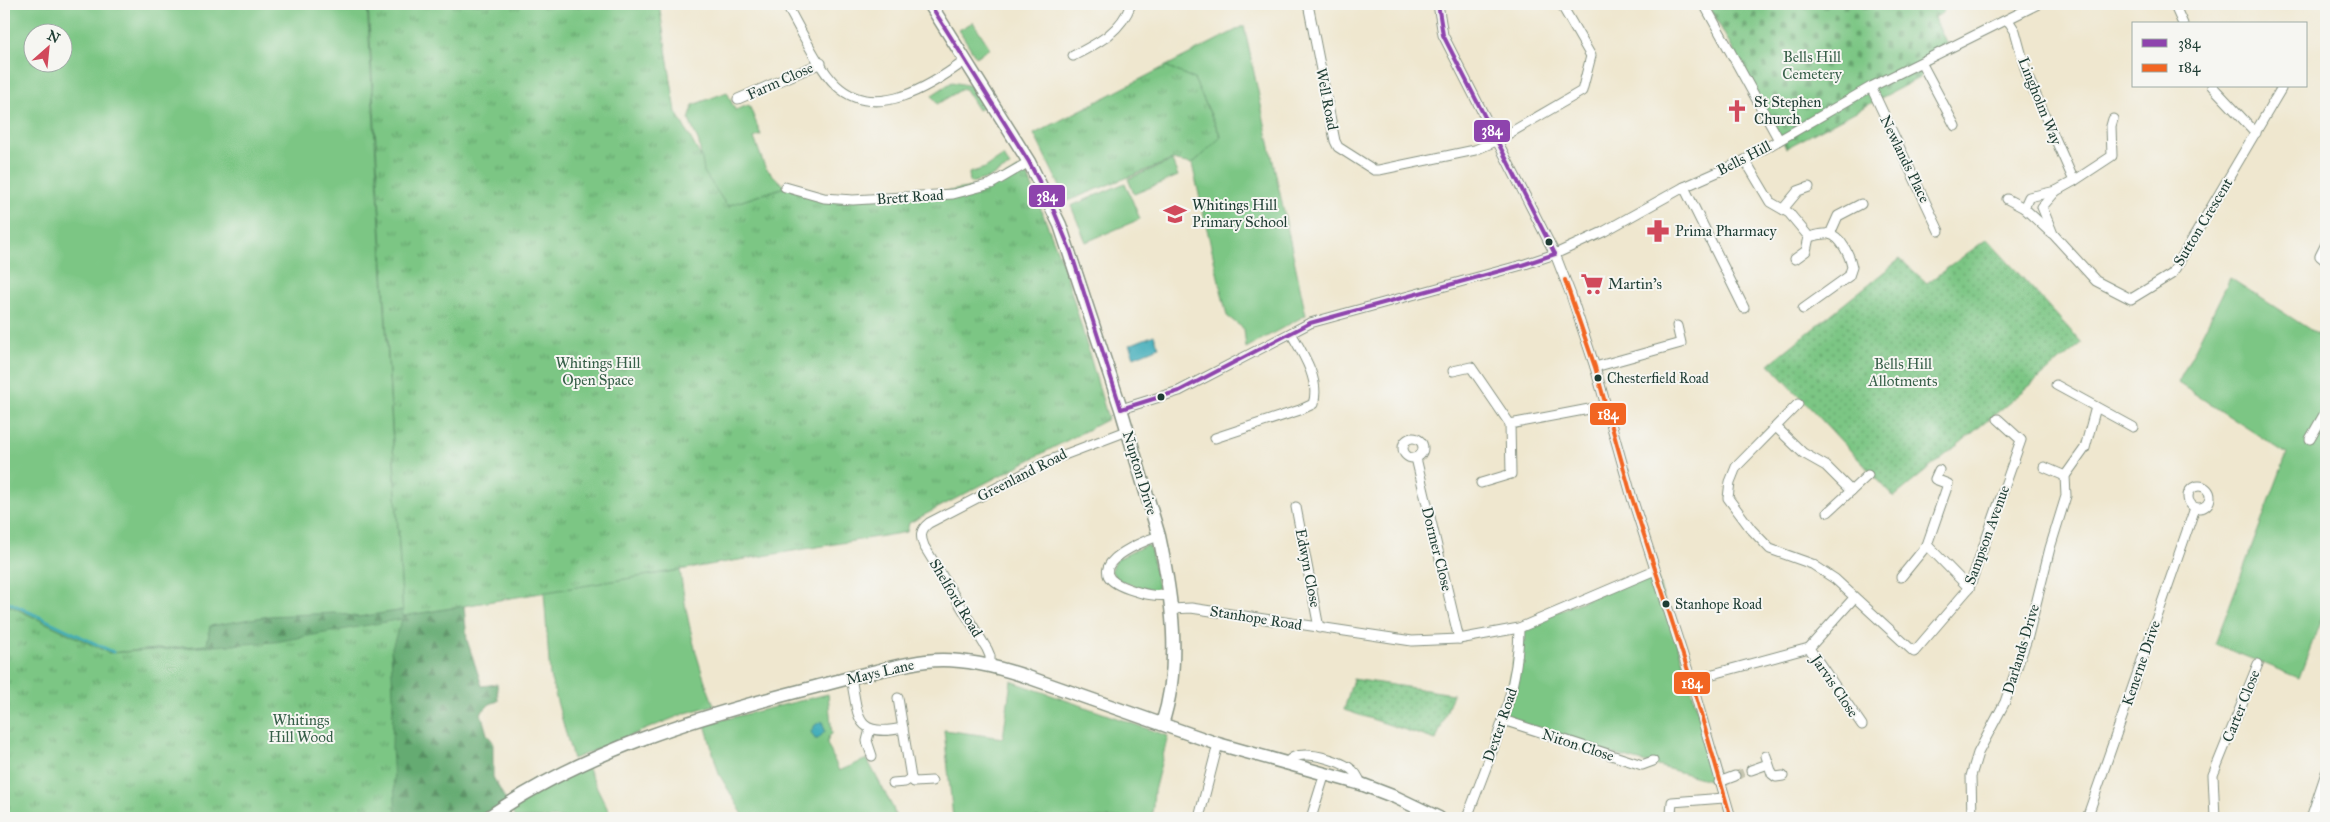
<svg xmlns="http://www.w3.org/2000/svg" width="2330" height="822" font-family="'IM FELL Great Primer',serif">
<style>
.grass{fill:#7cc684;stroke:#4e825c;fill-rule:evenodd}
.forest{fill:url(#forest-firs);stroke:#427453}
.cemetery{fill:url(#cemetery-stones);stroke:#4e825c}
.park{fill:url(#park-tufts);stroke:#4e825c}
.garden{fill:url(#garden-dots);stroke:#4e825c}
.water{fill:url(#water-ripples);stroke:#2c7476}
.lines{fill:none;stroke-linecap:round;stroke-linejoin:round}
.stream{stroke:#3aaab8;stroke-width:3}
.street-tunnel{stroke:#c5c5b0;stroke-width:9;stroke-dasharray:9 4.5;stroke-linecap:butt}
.street-casing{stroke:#879282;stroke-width:11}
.secondary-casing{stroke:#879282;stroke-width:15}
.street{stroke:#fff;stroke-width:9}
.secondary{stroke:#fff;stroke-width:12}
.bus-1-casing{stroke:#f6f6f2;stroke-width:8}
.bus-2-casing{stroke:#f6f6f2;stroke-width:8}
.bus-1{stroke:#8e44ad;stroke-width:4}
.bus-2{stroke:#f26522;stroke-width:4}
.bus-dot{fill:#1f3d34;stroke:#f6f6f2;stroke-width:2}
.labels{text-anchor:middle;stroke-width:4;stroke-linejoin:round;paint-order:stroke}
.bus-label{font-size:14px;fill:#1f3d34;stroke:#f6f6f2;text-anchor:start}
.park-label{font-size:15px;fill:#365f48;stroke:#f6f6f2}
.street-label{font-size:15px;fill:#1f3d34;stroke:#f6f6f2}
.poi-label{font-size:15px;fill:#1f3d34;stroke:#f6f6f2;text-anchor:start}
.line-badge{stroke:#f6f6f2;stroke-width:2}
.badge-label{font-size:14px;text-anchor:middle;font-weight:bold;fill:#fff}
</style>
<defs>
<pattern id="forest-firs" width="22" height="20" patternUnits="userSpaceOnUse" patternTransform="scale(1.25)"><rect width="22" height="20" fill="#65ab72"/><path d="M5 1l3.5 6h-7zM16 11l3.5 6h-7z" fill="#538c5e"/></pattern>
<pattern id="cemetery-stones" width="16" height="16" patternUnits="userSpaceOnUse" patternTransform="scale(1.25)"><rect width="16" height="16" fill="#7cc684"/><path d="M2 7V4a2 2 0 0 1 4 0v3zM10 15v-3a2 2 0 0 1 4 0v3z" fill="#65a26d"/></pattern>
<pattern id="park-tufts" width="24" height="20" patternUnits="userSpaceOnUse" patternTransform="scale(1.25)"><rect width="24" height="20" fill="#7cc684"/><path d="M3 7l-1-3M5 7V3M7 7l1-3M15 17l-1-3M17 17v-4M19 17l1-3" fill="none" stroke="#65a26d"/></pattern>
<pattern id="garden-dots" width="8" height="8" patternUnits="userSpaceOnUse" patternTransform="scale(1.25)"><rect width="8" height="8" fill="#7cc684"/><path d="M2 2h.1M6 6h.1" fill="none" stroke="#65a26d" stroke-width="1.8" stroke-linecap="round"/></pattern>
<pattern id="water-ripples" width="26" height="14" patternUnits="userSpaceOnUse" patternTransform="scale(1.25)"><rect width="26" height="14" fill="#3aaab8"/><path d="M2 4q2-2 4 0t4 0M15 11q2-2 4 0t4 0" fill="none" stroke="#308c96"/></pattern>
</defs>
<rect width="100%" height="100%" fill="#f6f6f2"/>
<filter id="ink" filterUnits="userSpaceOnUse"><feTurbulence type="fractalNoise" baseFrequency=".02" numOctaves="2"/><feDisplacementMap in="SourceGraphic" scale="10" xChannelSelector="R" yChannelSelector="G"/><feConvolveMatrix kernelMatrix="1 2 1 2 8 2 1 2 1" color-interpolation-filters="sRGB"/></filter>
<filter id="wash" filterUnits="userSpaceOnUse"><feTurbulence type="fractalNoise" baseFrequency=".0096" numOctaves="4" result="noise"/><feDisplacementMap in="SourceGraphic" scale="20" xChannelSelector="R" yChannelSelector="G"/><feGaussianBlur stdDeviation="1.12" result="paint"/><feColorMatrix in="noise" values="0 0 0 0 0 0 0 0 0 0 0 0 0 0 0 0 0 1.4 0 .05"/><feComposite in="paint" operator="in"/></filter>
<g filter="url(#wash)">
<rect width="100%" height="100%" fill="#efe7cf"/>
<g class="grass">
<path d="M4,4h363l36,612 -195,32 -99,5 -105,-50zM32,32h30v30h-30z"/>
<polygon points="973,22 990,48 976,57 959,30"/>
<polygon points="1244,26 1306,315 1246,348 1244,329 1227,316 1192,164 1221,136 1194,79 1166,66"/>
<polygon points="952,82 972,86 986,106 978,110 964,88 937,104 932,95"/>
<polygon points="727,92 735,110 749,105 761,135 754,138 765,167 785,187 727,206 703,172 699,143 689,120 693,105"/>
<polygon points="1003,156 1010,166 989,178 970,183 969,173 985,168"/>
<polygon points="1172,161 1178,176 1134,194 1128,179"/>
<polygon points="1125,183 1140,219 1086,242 1071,206"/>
<polygon points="2230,278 2326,340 2326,606 2299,678 2215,644 2287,454 2178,383"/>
<polygon points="1146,545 1150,546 1158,588 1151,592 1118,580 1111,571 1117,559"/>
<path d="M680,570c6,46 16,92 34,135l-28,8 -113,46 -23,-83 -6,-84z"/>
<polygon points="1655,570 1720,783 1555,738 1503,720 1519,628"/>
<polygon points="1011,681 1168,736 1154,791 1152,818 953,818 944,730 1003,738"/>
<polygon points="828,694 832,734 829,736 827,743 839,771 867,759 893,808 896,818 745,818 719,774 705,724"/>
<polygon points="585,763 612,818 515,818 508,804"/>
</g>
<polygon class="forest" points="4,603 109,653 207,645 210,626 269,616 336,613 358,617 405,610 403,616 464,606 467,640 482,686 497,684 498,701 490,704 481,713 487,734 493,742 493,777 508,804 487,818 323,818 396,634 195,704"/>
<polygon class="cemetery" points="1708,4 1940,4 1944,12 1934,18 1947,44 1919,78 1786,148"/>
<g class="park">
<polygon points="368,4 659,4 676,112 702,159 704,172 727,206 785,187 824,198 914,197 991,184 1024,166 1065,270 1108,419 909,523 907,532 403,616"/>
<polygon points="1166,66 1194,79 1221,137 1192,164 1172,160 1067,201 1034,134"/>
<polygon points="4,603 109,653 275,642 402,619 391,650 393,697 392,747 396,818 4,818"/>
</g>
<g class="garden">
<polygon points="1987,239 2082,343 1894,497 1769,364 1900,259 1927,283"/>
<polygon points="1353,679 1453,694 1436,740 1344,710"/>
</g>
<g class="water">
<polygon points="1154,335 1159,347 1134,357 1129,345"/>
<polygon points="822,721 825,731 818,739 815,739 811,732 815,725"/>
</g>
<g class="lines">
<polyline class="stream" points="4,600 113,652"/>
</g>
</g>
<g filter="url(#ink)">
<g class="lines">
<polyline class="street-tunnel" points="1735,776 1751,770"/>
<defs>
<g id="street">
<path d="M786,4c12,21 33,65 50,81 39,37 95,1 130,-25"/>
<polyline points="1308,4 1335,141 1338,147 1374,170 1379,170 1475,150 1496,141 1582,91 1591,56 1561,4"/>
<polyline points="1438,4 1443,35 1555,254 1571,295 1595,367 1632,498 1691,680 1731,818"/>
<polyline points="1704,4 1779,140"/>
<polyline points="2174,4 2183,24"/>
<polyline points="2008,20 2015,31 2027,75 2074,181"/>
<path d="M1073,56c25,-13 48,-24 58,-52"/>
<polyline points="1922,64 1955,126"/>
<polyline points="2212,86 2256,133"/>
<polyline points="1871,87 1939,231"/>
<polyline points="738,99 821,63"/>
<polyline points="2113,119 2111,126 2112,156 2074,181 2056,191 2042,207 2053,234 2096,281 2131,299 2172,274 2281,89"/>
<polyline points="1745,160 1770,202 1789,213 1809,237 1806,251 1795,259"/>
<polyline points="785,187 824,198 853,200 953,194 991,184 1029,162"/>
<polyline points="1684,187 1744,308"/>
<polyline points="2007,199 2024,208 2051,233"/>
<polyline points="2024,208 2029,197 2056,191"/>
<polyline points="1783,209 1798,191 1809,187"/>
<polyline points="1830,234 1838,216 1861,204"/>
<polyline points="2326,244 2320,256 2326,261"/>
<path d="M1803,309l46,-33 3,-9c-2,-11 -11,-31 -23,-33 -6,-1 -14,2 -20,3"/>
<polyline points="1595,367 1681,343 1677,326"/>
<polyline points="1453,371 1471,367 1510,424 1511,474 1481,483"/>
<polyline points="2056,385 2133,427"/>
<polyline points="1798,404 1736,467 1730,482 1728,498 1751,529 1770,549 1812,564 1835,579 1914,652 1969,588 2021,440 1998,419"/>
<polyline points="1121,409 1179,391 1310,323 1522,265 1555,254 1603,232 1684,187 1745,160 1871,87 2038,4"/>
<polyline points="1510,424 1605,406"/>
<polyline points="1776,427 1803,453 1826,466 1851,491 1868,475"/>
<circle cx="1413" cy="448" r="10"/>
<path d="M1215,438l85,-28 13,-6c8,-23 -11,-52 -22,-71"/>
<polyline points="2310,439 2326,411"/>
<polyline points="1416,458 1459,639"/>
<polyline points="2044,467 2065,476"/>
<circle cx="2199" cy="497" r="11"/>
<polyline points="1296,507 1319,628"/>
<polyline points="1828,512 1851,491"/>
<path d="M1159,536c-23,7 -84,35 -30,53 15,5 26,8 41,6"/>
<polyline points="1927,545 1969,588"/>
<polyline points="1901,577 1927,545 1948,484 1935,479 1939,470"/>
<polyline points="1172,609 1191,608 1412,641 1459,639 1519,628 1655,570"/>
<polyline points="1809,648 1862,725"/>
<path d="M990,666v-10l-3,-7 -63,-103c-4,-10 -4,-16 5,-23l119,-62 79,-30"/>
<path d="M851,678c8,39 3,60 52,50"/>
<polyline points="1691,680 1809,648 1854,598"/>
<polyline points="898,698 911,778 914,782 932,781"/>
<polyline points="1503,720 1642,765 1653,761"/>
<polyline points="870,729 867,741 872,756"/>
<polyline points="1766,756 1772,774 1776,777 1783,776"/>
<path d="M1285,764c2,-2 6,-6 9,-7 15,-6 52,4 62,17 2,3 4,7 5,10"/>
<polyline points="1751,770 1768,764"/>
<polyline points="1719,782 1735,776"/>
<polyline points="893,783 905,782 911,778"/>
<polyline points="1671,814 1672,802 1724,798"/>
<polyline points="1199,818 1218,744"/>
<polyline points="1311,818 1325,773"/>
<path d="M1467,818c22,-61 52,-123 52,-190"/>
<polyline points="1972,818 1971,776 1978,753 2005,702 2028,636 2050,548 2066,496 2065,476 2085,448 2096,407"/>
<polyline points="2087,818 2195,508"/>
<polyline points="2215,818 2213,775 2258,664"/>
<polyline points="2311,818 2326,773"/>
</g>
<g id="secondary">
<path d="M930,4l99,158 31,63 61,184 38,127c13,60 23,128 3,188"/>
<path d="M487,818c98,-68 213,-102 328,-131 36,-9 74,-21 111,-26 29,-4 68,5 96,14l196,69 143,40 34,13 44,21"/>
</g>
</defs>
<use href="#street" class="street-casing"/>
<use href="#secondary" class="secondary-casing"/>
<use href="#street" class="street"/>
<use href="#secondary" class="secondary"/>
<defs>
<g id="bus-1">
<polyline points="930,4 1029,162 1051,204 1071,252 1121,409"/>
<polyline points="1438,4 1443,35 1555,254"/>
<polyline points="1121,409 1179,391 1310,323 1522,265 1555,254"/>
</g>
<polyline id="bus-2" points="1565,280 1595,367 1632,498 1691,680 1731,818"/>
</defs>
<use href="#bus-1" class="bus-1-casing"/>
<use href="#bus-2" class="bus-2-casing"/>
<use href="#bus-1" class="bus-1"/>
<use href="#bus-2" class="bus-2"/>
</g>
</g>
<defs>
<symbol id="church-bare" viewBox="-9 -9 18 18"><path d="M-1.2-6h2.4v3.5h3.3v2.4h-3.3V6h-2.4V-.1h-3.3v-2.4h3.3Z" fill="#d1495b" stroke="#f6f6f2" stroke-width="2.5" paint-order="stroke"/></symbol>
<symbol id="school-bare" viewBox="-9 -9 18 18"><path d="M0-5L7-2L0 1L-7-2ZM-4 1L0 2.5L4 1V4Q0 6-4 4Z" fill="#d1495b" stroke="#f6f6f2" stroke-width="2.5" paint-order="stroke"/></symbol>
<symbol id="pharmacy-bare" viewBox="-9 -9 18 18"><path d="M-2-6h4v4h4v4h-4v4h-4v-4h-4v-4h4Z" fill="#d1495b" stroke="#f6f6f2" stroke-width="2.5" paint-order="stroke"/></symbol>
<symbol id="supermarket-bare" viewBox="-9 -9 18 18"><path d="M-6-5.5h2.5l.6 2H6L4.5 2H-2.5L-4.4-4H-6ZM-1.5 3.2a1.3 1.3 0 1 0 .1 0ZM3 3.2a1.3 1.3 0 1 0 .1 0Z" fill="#d1495b" stroke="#f6f6f2" stroke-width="2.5" paint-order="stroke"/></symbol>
</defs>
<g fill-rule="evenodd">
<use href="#church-bare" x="1721" y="95" width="32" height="32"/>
<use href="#school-bare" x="1159" y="198" width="32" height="32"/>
<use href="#pharmacy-bare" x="1642" y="215" width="32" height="32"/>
<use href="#supermarket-bare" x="1576" y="268" width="32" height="32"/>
</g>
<g class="bus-dot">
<circle cx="1549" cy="242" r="4.5"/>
<circle cx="1598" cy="378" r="4.5"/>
<circle cx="1161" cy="397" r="4.5"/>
<circle cx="1666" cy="604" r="4.5"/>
</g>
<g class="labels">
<g class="bus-label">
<text x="1607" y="383">Chesterfield Road</text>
<text x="1675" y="609">Stanhope Road</text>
</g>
<g class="park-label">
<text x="1812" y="62">Bells Hill<tspan x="1812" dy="17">Cemetery</tspan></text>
<text x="598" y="368">Whitings Hill<tspan x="598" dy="17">Open Space</tspan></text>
<text x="1903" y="369">Bells Hill<tspan x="1903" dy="17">Allotments</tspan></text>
<text x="301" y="725">Whitings<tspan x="301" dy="17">Hill Wood</tspan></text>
</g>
<g class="street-label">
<text transform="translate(780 81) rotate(-24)" y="5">Farm Close</text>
<text transform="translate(1327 99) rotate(79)" y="5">Well Road</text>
<text transform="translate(2040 101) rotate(68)" y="5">Lingholm Way</text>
<text transform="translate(1744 158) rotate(-27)" y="5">Bells Hill</text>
<text transform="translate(1905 159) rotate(64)" y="5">Newlands Place</text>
<text transform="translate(910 197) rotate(-4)" y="5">Brett Road</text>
<text transform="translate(2203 222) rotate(-59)" y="5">Sutton Crescent</text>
<text transform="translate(1140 473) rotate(73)" y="5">Nupton Drive</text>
<text transform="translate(1022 475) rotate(-27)" y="5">Greenland Road</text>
<text transform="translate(1987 535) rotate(-70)" y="5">Sampson Avenue</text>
<text transform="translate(1437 549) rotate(76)" y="5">Dormer Close</text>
<text transform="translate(1308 568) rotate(79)" y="5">Edwyn Close</text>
<text transform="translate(956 598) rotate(59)" y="5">Shelford Road</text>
<text transform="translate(1256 618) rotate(9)" y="5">Stanhope Road</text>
<text transform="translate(2021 649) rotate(-73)" y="5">Darlands Drive</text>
<text transform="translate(2141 663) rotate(-71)" y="5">Kenerne Drive</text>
<text transform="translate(880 672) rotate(-13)" y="5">Mays Lane</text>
<text transform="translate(1835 686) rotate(56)" y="5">Jarvis Close</text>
<text transform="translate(2241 706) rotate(-68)" y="5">Carter Close</text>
<text transform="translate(1500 725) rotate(-71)" y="5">Dexter Road</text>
<text transform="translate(1578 745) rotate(18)" y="5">Niton Close</text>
</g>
<g class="poi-label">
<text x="1754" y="107">St Stephen<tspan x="1754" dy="17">Church</tspan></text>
<text x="1192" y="210">Whitings Hill<tspan x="1192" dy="17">Primary School</tspan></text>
<text x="1675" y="236">Prima Pharmacy</text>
<text x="1608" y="289">Martin's</text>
</g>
</g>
<g class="line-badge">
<rect x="1473" y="119" width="38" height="24" rx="5" fill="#8e44ad"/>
<rect x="1028" y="184" width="38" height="24" rx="5" fill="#8e44ad"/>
<rect x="1589" y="402" width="38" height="24" rx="5" fill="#f26522"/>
<rect x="1673" y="671" width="38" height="24" rx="5" fill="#f26522"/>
</g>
<g class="badge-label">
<text x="1492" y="135">384</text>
<text x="1047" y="201">384</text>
<text x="1608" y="419">184</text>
<text x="1692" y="688">184</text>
</g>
<rect width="2330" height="822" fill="none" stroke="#f6f6f2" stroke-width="20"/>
<rect x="2132" y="22" width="175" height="65" fill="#f6f6f2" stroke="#a0aca6"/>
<rect x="2142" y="39" width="25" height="8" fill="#8e44ad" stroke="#a0aca6"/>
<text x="2178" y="48" font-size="15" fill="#1f3d34">384</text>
<rect x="2142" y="64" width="25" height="8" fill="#f26522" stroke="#a0aca6"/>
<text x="2178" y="72" font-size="15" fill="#1f3d34">184</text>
<g transform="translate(48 48) rotate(27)"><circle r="24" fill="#f6f6f2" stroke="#a0aca6"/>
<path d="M0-4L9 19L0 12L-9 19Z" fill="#d1495b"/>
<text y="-8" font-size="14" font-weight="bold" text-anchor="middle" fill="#1f3d34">N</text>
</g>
</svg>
